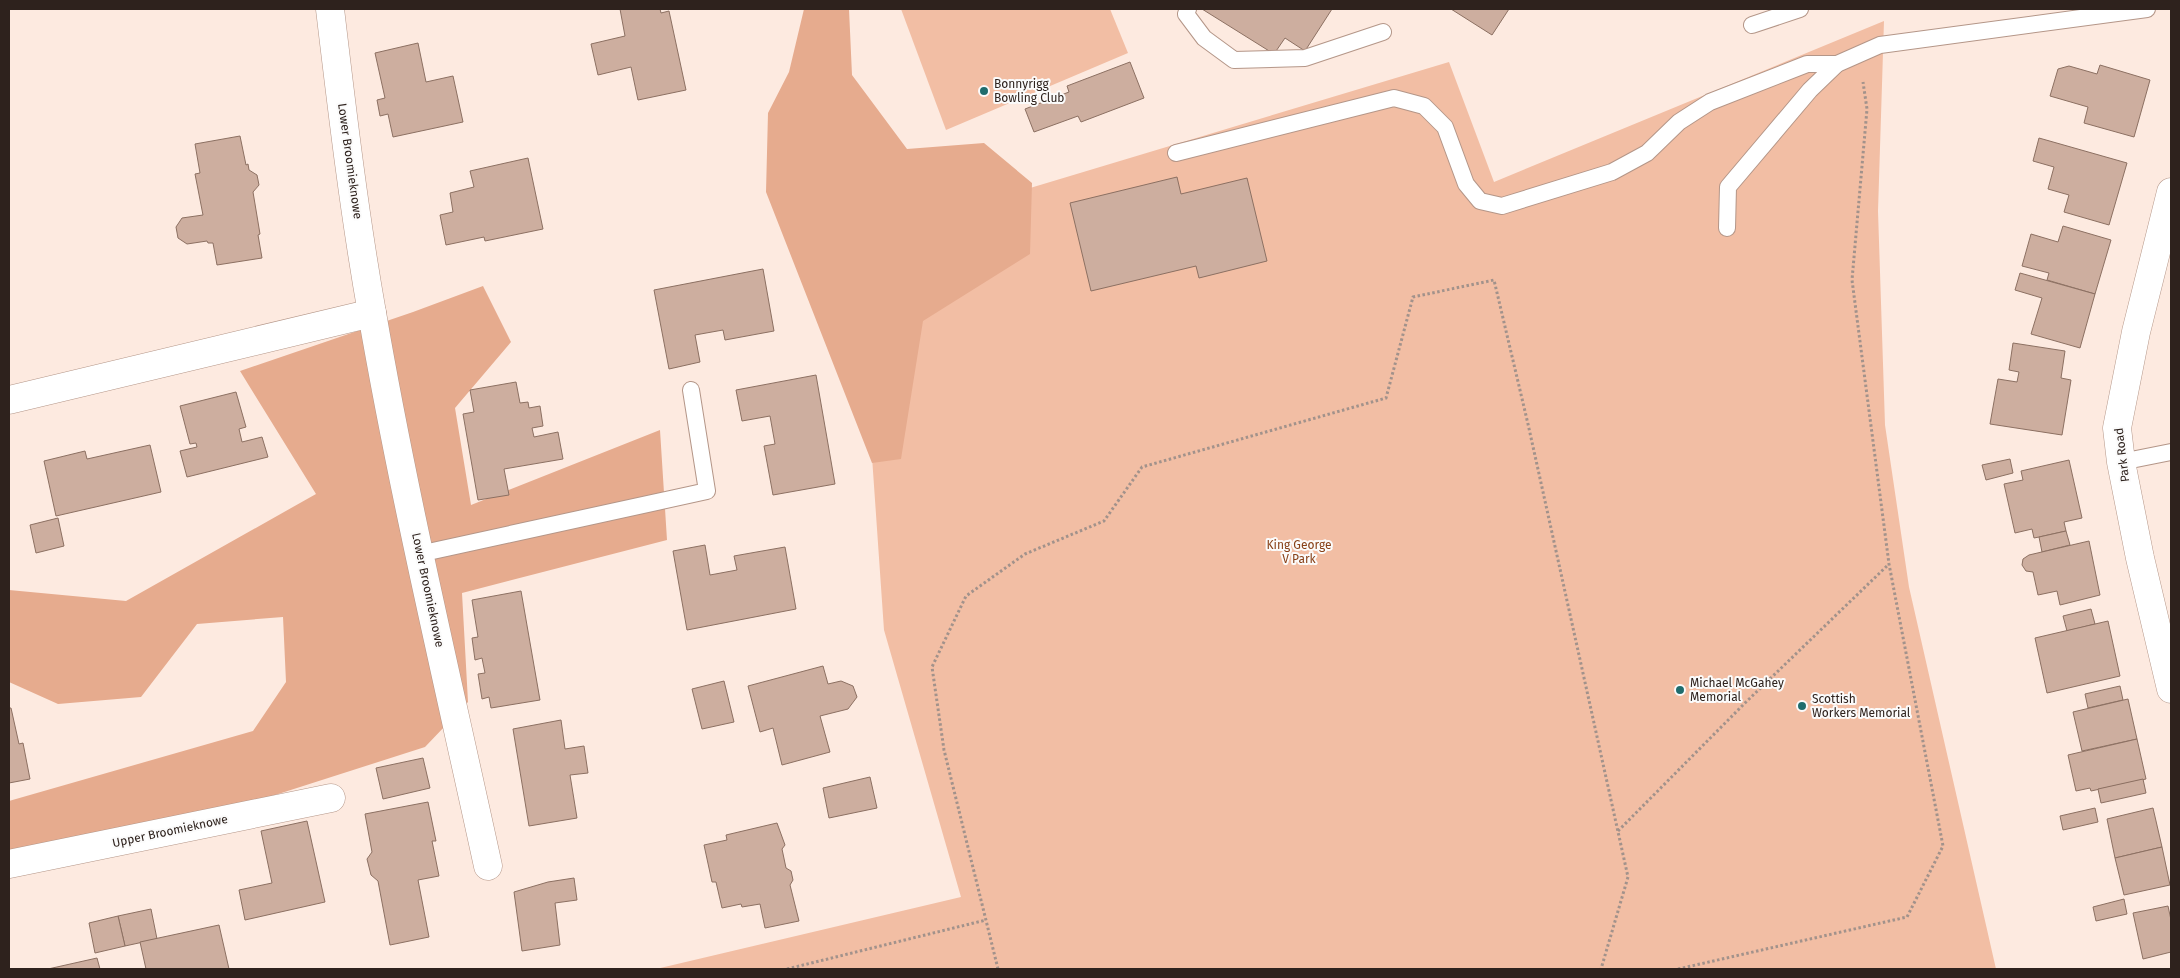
<svg xmlns="http://www.w3.org/2000/svg" width="2180" height="978" font-family="'Fira Sans',sans-serif">
<style>
.green{fill:#f2bea4}
.forest{fill:#e6ab8e}
.building{fill:#cdae9f;stroke:#8c7062}
.lines{fill:none;stroke-linecap:round;stroke-linejoin:round}
.service-casing{stroke:#b49688;stroke-width:18}
.minor-casing{stroke:#b49688;stroke-width:29}
.path{stroke:#a2928b;stroke-width:3;stroke-dasharray:2.5 2.5;stroke-linecap:butt}
.service{stroke:#fff;stroke-width:16}
.minor{stroke:#fff;stroke-width:28}
.poi-dot{fill:#1f6c6d;stroke:#fbfbfb;stroke-width:2}
.labels{text-anchor:middle;stroke-width:4;stroke-linejoin:round;paint-order:stroke}
.poi-label{font-size:12px;fill:#2e221d;stroke:#fbfbfb;text-anchor:start}
.street-label{font-size:12px;fill:#2e221d;stroke:#fbfbfb}
.park-label{font-size:12px;fill:#884118;stroke:#fbfbfb}
</style>
<rect width="100%" height="100%" fill="#fdeae0"/>
<g class="green">
<polygon points="901,9 1110,9 1128,53 946,130"/>
<polygon points="1884,21 1878,211 1885,425 1909,587 1996,969 656,969 961,897 884,630 857,240 1449,62 1494,182"/>
</g>
<g class="forest">
<polygon points="804,9 849,9 852,75 907,149 984,143 1032,183 1030,254 923,321 901,459 872,463 766,192 768,113 789,72"/>
<polygon points="483,286 511,342 455,408 471,505 660,430 667,540 462,593 468,702 425,747 22,876 9,866 9,801 253,731 286,682 283,617 197,624 141,697 58,704 9,682 9,590 126,601 316,494 240,371 413,312"/>
</g>
<g class="building">
<polygon points="620,9 660,9 661,13 669,11 686,90 638,100 631,67 598,75 591,44 625,36"/>
<polygon points="1202,9 1332,9 1305,51 1285,38 1274,54"/>
<polygon points="1451,9 1509,9 1492,35"/>
<polygon points="418,43 426,82 453,76 463,122 393,137 388,114 380,116 377,100 385,98 375,53"/>
<polygon points="1130,62 1144,98 1081,122 1078,116 1034,132 1025,109 1069,92 1067,86"/>
<polygon points="2100,65 2150,80 2134,137 2084,123 2088,107 2050,96 2058,69 2069,66 2097,74"/>
<polygon points="240,136 246,165 248,164 249,170 257,175 259,185 253,192 260,234 258,235 262,258 217,265 213,243 208,243 207,241 187,244 178,238 176,227 182,218 203,215 195,174 200,173 195,144"/>
<polygon points="2039,138 2127,163 2109,225 2064,212 2069,195 2048,189 2054,167 2033,161"/>
<polygon points="528,158 543,229 485,241 484,237 446,245 440,215 453,212 450,193 474,187 470,171"/>
<polygon points="1177,177 1181,194 1247,178 1267,261 1199,278 1196,266 1091,291 1070,203"/>
<polygon points="2063,226 2111,240 2095,294 2047,280 2049,273 2022,266 2031,234 2058,242"/>
<polygon points="763,269 774,331 725,340 723,330 695,335 700,362 669,369 654,290"/>
<polygon points="2020,273 2095,294 2080,348 2031,334 2042,298 2015,290"/>
<polygon points="2013,343 2065,351 2061,378 2071,380 2062,435 1990,424 1998,379 2017,382 2019,372 2009,370"/>
<polygon points="816,375 835,484 773,495 764,446 775,444 770,416 742,421 736,390"/>
<polygon points="516,382 520,403 528,402 529,408 540,406 543,426 532,428 534,437 558,432 563,459 504,469 509,495 478,500 463,414 474,412 470,390"/>
<polygon points="236,392 246,427 239,429 242,442 262,437 268,457 187,477 180,451 197,447 196,443 190,444 180,406"/>
<polygon points="150,445 161,492 56,516 44,461 85,451 87,459"/>
<polygon points="2010,459 2013,473 1986,480 1982,465"/>
<polygon points="2069,460 2082,518 2064,522 2066,531 2039,537 2034,538 2032,529 2015,533 2004,484 2023,480 2021,471"/>
<polygon points="58,518 64,546 36,553 30,525"/>
<polygon points="2066,531 2070,545 2042,552 2039,537"/>
<polygon points="2089,541 2100,595 2060,605 2057,591 2038,595 2033,572 2026,571 2022,565 2023,559 2029,555"/>
<polygon points="705,545 710,575 737,570 734,556 785,547 796,609 687,630 673,551"/>
<polygon points="521,591 540,700 491,708 489,697 482,699 478,674 485,673 482,658 475,660 472,638 478,637 472,600"/>
<polygon points="2091,609 2095,624 2067,631 2063,616"/>
<polygon points="2108,621 2120,676 2047,693 2035,638"/>
<polygon points="823,666 828,684 841,681 853,686 857,697 848,709 820,716 830,752 782,765 773,728 760,732 748,686"/>
<polygon points="724,681 734,722 702,729 692,689"/>
<polygon points="2120,686 2123,700 2088,708 2085,694"/>
<polygon points="2128,699 2137,739 2082,751 2073,712"/>
<polygon points="9,708 11,708 19,744 23,743 30,779 9,783"/>
<polygon points="561,720 565,749 584,746 588,773 570,775 577,818 529,826 513,729"/>
<polygon points="2137,739 2146,779 2091,791 2090,788 2076,791 2068,755"/>
<polygon points="423,758 430,788 383,799 376,768"/>
<polygon points="870,777 877,808 829,818 823,788"/>
<polygon points="2143,779 2146,793 2101,803 2098,789"/>
<polygon points="428,802 436,841 432,841 439,876 418,880 429,937 390,945 378,881 371,875 367,859 372,852 365,814"/>
<polygon points="2095,808 2098,822 2063,830 2060,816"/>
<polygon points="2153,808 2162,847 2115,858 2107,819"/>
<polygon points="307,821 325,902 245,920 239,890 272,883 261,831"/>
<polygon points="777,823 785,845 782,849 786,868 791,871 793,880 790,885 799,921 765,928 760,904 742,907 741,904 722,908 716,882 712,882 704,845 727,840 726,835"/>
<polygon points="2162,847 2170,885 2124,895 2115,858"/>
<polygon points="574,878 577,900 555,903 560,945 522,951 514,892 548,882"/>
<polygon points="2124,899 2127,914 2096,921 2093,907"/>
<polygon points="2168,906 2171,920 2171,952 2143,959 2133,913"/>
<polygon points="151,909 157,939 125,946 118,916"/>
<polygon points="118,916 125,946 95,953 89,923"/>
<polygon points="219,925 229,969 146,969 140,942"/>
<polygon points="97,958 100,969 48,969"/>
</g>
<g class="lines">
<defs>
<g id="service">
<polyline points="1188,9 1186,14 1204,38 1234,60 1305,58 1383,32"/>
<polyline points="1752,25 1800,9"/>
<polyline points="1176,153 1394,98 1424,106 1445,127 1466,184 1480,201 1502,206 1612,172 1647,153 1679,122 1710,102 1807,64 1837,64"/>
<polyline points="1727,228 1728,187 1810,90 1837,64 1880,45 2147,9"/>
<polyline points="2121,462 2171,452"/>
<polyline points="419,554 707,491 691,390"/>
</g>
<g id="minor">
<path d="M330,9c12,101 24,203 42,304 32,185 76,369 116,553"/>
<polyline points="2171,192 2136,332 2117,428 2121,462 2140,558 2171,689"/>
<polyline points="9,400 372,313"/>
<polyline points="9,864 331,798"/>
</g>
</defs>
<use href="#service" class="service-casing"/>
<use href="#minor" class="minor-casing"/>
<g class="path">
<polyline points="1618,831 1746,702 1889,564"/>
<polyline points="787,969 986,920"/>
<polyline points="998,969 944,750 932,667 966,596 1025,554 1104,521 1142,467 1386,398 1413,297 1494,280 1528,424 1628,877 1601,969"/>
<polyline points="1678,969 1907,917 1943,846 1889,564 1852,280 1867,109 1863,82"/>
</g>
<use href="#service" class="service"/>
<use href="#minor" class="minor"/>
</g>
<g class="poi-dot">
<circle cx="984" cy="91" r="5"/>
<circle cx="1680" cy="690" r="5"/>
<circle cx="1802" cy="706" r="5"/>
</g>
<g class="labels">
<g class="poi-label">
<text x="994" y="88">Bonnyrigg<tspan x="994" dy="14">Bowling Club</tspan></text>
<text x="1690" y="687">Michael McGahey<tspan x="1690" dy="14">Memorial</tspan></text>
<text x="1812" y="703">Scottish<tspan x="1812" dy="14">Workers Memorial</tspan></text>
</g>
<g class="street-label">
<text transform="translate(350 161) rotate(82)" y="4">Lower Broomieknowe</text>
<text transform="translate(2122 455) rotate(-97)" y="4">Park Road</text>
<text transform="translate(428 590) rotate(78)" y="4">Lower Broomieknowe</text>
<text transform="translate(170 831) rotate(-12)" y="4">Upper Broomieknowe</text>
</g>
<g class="park-label">
<text x="1299" y="549">King George<tspan x="1299" dy="14">V Park</tspan></text>
</g>
</g>
<rect width="2180" height="978" fill="none" stroke="#2e221d" stroke-width="20"/>
</svg>
